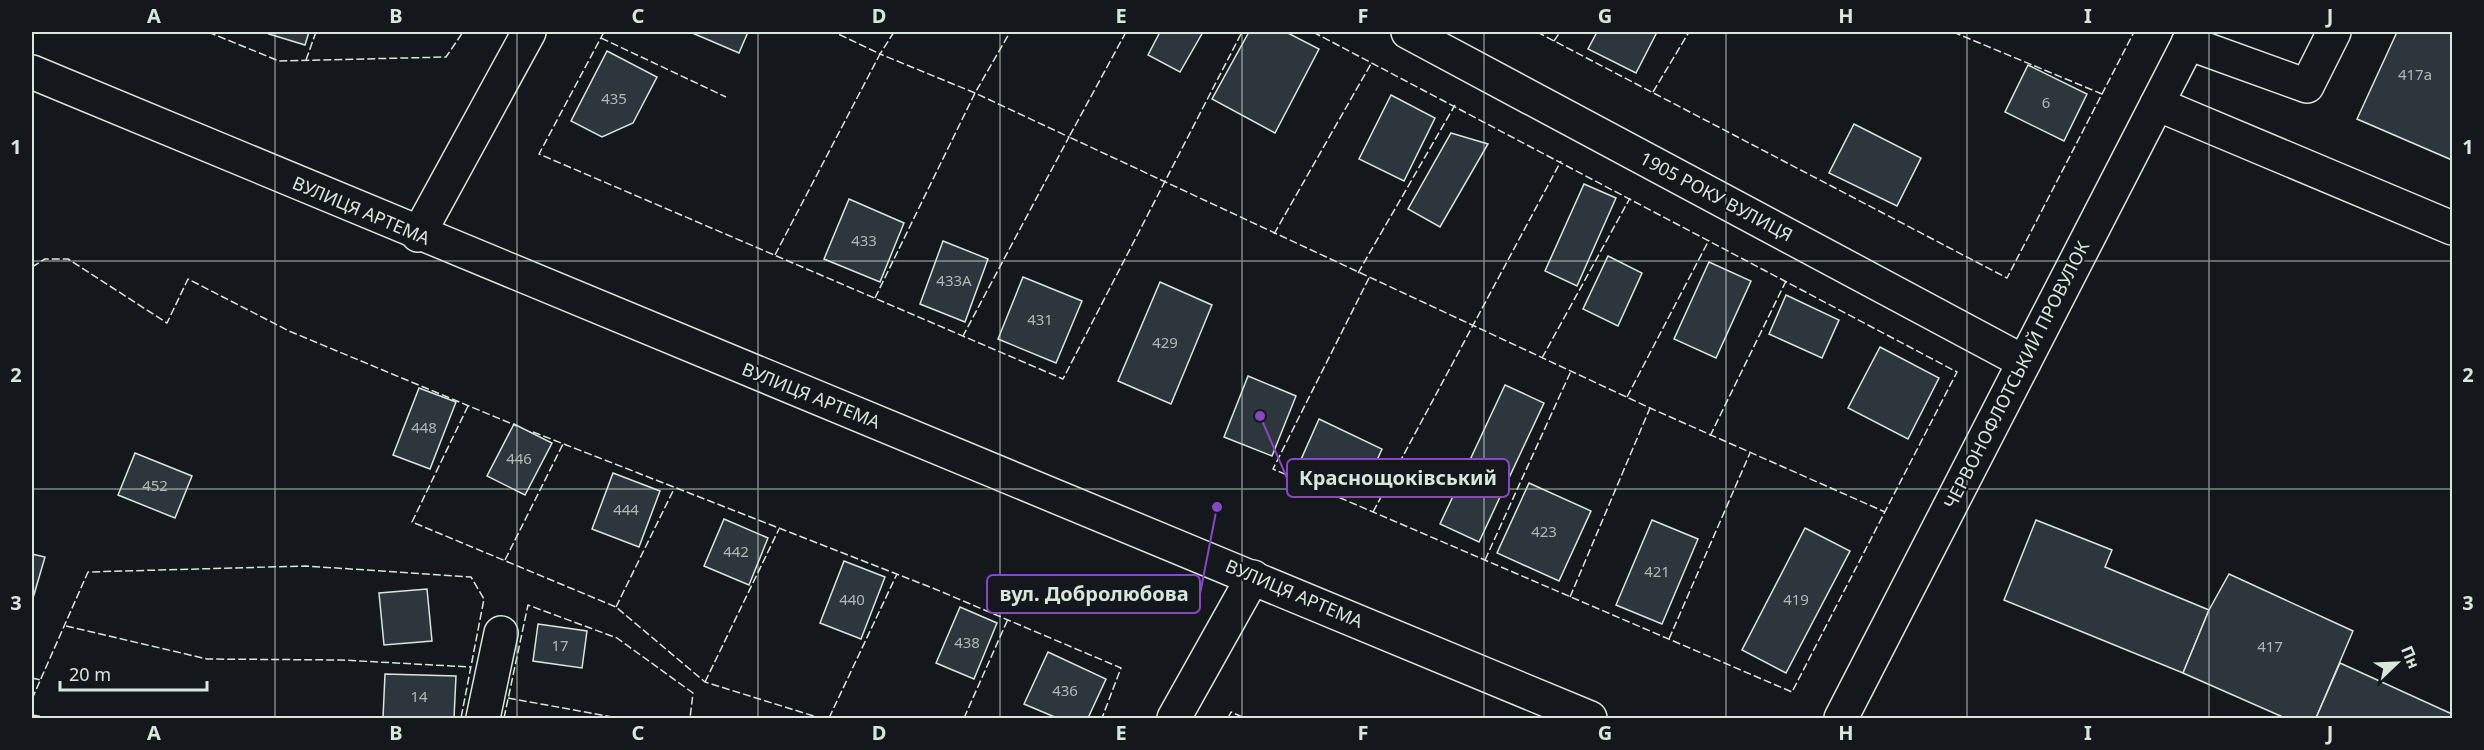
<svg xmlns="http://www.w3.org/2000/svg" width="2484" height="750" font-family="'Noto Sans',sans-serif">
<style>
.building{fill:#2c363c;stroke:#d8e6dc;stroke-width:1.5}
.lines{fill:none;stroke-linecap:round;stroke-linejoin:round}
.minor-casing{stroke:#d8e6dc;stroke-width:36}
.major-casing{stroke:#d8e6dc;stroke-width:36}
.minor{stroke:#14181c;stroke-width:33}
.major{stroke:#14181c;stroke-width:33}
.fence{stroke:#d8e6dc;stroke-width:1.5;stroke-dasharray:8 3;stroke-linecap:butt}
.grid{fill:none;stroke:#d8e6dc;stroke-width:1.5;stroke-opacity:0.55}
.labels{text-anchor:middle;stroke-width:4.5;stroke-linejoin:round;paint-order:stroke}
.number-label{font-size:15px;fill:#adbab4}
.street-label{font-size:18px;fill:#d8e6dc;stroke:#14181c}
.leader{fill:none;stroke:#8948c3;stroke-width:2}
.callout-dot{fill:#8948c3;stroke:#14181c;stroke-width:2}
.callout{fill:#14181c;stroke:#8948c3;stroke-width:2}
.callout-label{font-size:20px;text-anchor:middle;font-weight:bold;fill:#d8e6dc}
.neatline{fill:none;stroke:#d8e6dc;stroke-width:2}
.grid-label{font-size:20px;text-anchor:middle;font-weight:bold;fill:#d8e6dc}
</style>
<rect width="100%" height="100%" fill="#14181c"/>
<g class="building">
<polygon points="270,32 309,32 305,45 269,34"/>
<polygon points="690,32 748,32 739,53"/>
<polygon points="1160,32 1203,32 1180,72 1148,55"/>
<polygon points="1249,32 1286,32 1319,49 1275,133 1212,99"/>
<polygon points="1597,32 1657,32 1636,73 1588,49"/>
<polygon points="2397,32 2452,32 2452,160 2357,119"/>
<polygon points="607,51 657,77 633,123 602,137 571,121"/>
<polygon points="2028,65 2087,94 2064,141 2005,112"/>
<polygon points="1391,95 1435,118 1404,181 1359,159"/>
<polygon points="1854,124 1921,158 1897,206 1829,173"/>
<polygon points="1451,133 1488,144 1440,227 1408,209"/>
<polygon points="1584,184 1616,198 1577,286 1545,271"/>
<polygon points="849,199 904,223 880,282 824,259"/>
<polygon points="943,241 988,259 965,322 920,304"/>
<polygon points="1608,256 1642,273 1618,326 1583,309"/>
<polygon points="1709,262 1751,281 1716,358 1674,339"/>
<polygon points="1023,277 1082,301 1056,363 998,339"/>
<polygon points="1160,282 1212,305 1171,404 1118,381"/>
<polygon points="1786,295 1839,320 1822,358 1769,334"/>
<polygon points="1880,347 1939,378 1908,439 1848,408"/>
<polygon points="1248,376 1296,396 1272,456 1224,437"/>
<polygon points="1505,385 1544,403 1479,542 1440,524"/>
<polygon points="419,388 456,402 430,469 393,455"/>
<polygon points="1319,419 1382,449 1362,493 1299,464"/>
<polygon points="514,424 552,443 525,495 487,476"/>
<polygon points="135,453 192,476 175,518 118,495"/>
<polygon points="613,473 660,491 639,547 592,529"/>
<polygon points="1529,483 1591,511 1559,581 1497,553"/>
<polygon points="724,519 768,538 749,585 704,566"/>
<polygon points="1652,520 1698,539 1662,624 1616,605"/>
<polygon points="2036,520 2112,550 2105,567 2209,610 2183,673 2004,600"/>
<polygon points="1805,528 1850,551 1786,673 1742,650"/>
<polygon points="32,554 45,557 33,598 32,597"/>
<polygon points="844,561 885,577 861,639 820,623"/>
<polygon points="2229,574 2353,631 2316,718 2285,718 2183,673 2209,610"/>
<polygon points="427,589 432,641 384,645 379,593"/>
<polygon points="960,607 997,623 974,679 936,663"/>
<polygon points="538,624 587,631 582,668 533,661"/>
<polygon points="1048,652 1106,679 1088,718 1057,718 1024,704"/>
<polygon points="2340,663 2452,714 2452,718 2316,718"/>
<polygon points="385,674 456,676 454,718 383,718"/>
</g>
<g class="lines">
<defs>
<g id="minor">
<polyline points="1408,32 2024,362"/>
<polyline points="2188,43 2307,86 2334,32"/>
<polyline points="2157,104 2452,228"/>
<polyline points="418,235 529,32"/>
<polyline points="483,718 501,633"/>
<polyline points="1174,718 1253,577"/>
<polyline points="1841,718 2194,32"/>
</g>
<path id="major" d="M32,72c518,219 1040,428 1558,646"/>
</defs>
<use href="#minor" class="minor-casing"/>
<use href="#major" class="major-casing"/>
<use href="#minor" class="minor"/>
<use href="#major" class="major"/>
<g class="fence">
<polyline points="208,32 279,61 446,57 463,32"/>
<polyline points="604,32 539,154 1063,379 1242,32"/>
<polyline points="894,32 880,54 975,93 1069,137 963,336"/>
<polyline points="1126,32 1069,137 1650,408 1885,512"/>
<polyline points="1313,32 1957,372 1792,692 1273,469 1369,278"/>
<polyline points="1537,32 2007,278 2134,32"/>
<polyline points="1953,32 2102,94"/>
<polyline points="601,38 726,97"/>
<polyline points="1554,41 1560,32"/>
<polyline points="306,60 316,32"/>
<polyline points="1653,92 1689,32"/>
<polyline points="1274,234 1372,62"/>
<polyline points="775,255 880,54 834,32"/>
<polyline points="32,267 45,259 68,259 167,323 188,279 289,331 517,426"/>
<polyline points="1358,273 1455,105"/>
<polyline points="875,298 975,93 1010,32"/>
<polyline points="1542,358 1630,198"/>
<polyline points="1627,397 1709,240"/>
<polyline points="468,406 412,522 616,607 705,682 820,718"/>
<polyline points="533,432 935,589 1121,668 1102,718"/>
<polyline points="1710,436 1786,281"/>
<polyline points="1373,512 1561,161"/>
<polyline points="505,560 563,444"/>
<polyline points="1485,560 1571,371"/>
<polyline points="1570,597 1650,408"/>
<polyline points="616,607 674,489"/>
<polyline points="66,626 207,659 342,660 470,667"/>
<polyline points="1669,639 1750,453"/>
<polyline points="32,678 41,680"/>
<polyline points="705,682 779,529"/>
<polyline points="508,698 618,718"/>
<polyline points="32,699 88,572 306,566 471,577 484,599 461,718"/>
<polyline points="32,715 51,718"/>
<polyline points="504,718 528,605 617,638 693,693 690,718"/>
<polyline points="829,718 897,574"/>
<polyline points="964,718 1008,619"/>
<polyline points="1228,718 1231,712 1245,718"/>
</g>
</g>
<path class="grid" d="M275,32v686M517,32v686M758,32v686M1000,32v686M1242,32v686M1484,32v686M1726,32v686M1967,32v686M2209,32v686M32,261h2420M32,489h2420"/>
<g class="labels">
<g class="number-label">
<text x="2415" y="80">417а</text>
<text x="614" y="104">435</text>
<text x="2046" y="108">6</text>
<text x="864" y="246">433</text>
<text x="954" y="286">433А</text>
<text x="1040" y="325">431</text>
<text x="1165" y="348">429</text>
<text x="424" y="433">448</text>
<text x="519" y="464">446</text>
<text x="155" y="491">452</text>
<text x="626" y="515">444</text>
<text x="1544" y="537">423</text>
<text x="736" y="557">442</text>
<text x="1657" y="577">421</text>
<text x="852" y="605">440</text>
<text x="1796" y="605">419</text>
<text x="967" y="648">438</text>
<text x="560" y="651">17</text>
<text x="2270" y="652">417</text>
<text x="1065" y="696">436</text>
<text x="419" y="702">14</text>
</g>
<g class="street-label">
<text transform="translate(1716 197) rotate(28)" y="6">1905 РОКУ ВУЛИЦЯ</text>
<text transform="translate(361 211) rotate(23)" y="6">ВУЛИЦЯ АРТЕМА</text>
<text transform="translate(2017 375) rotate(-63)" y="6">ЧЕРВОНОФЛОТСЬКИЙ ПРОВУЛОК</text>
<text transform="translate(811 396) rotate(22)" y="6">ВУЛИЦЯ АРТЕМА</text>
<text transform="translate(1294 594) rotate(23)" y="6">ВУЛИЦЯ АРТЕМА</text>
</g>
</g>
<path class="leader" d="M1260 416L1287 478M1217 507L1200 594"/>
<g class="callout-dot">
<circle cx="1260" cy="416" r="6"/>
<circle cx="1217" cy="507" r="6"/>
</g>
<g class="callout">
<rect x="1287" y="459" width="222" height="38" rx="6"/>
<rect x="987" y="575" width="213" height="38" rx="6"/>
</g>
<g class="callout-label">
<text x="1398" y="485">Краснощоківський</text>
<text x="1094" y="601">вул. Добролюбова</text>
</g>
<rect width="2484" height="750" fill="none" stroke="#14181c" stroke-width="66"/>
<g transform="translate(2397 663) rotate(67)" stroke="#14181c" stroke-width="4.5" paint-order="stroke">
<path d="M0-4.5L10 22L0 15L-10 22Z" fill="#d8e6dc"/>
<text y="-9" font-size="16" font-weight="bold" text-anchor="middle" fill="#d8e6dc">Пн</text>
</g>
<path d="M60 681v9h147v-9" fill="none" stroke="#d8e6dc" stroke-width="3"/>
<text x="69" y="681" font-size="18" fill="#d8e6dc" stroke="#14181c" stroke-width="4.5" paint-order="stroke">20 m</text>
<rect x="33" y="33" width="2418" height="684" class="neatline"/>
<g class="grid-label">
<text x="154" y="23">A</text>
<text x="396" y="23">B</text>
<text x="638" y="23">C</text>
<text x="879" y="23">D</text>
<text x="1121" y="23">E</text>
<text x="1363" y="23">F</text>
<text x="1605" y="23">G</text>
<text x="1846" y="23">H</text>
<text x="2088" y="23">I</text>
<text x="2330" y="23">J</text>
<text x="16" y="154">1</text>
<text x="2468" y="154">1</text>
<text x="16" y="382">2</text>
<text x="2468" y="382">2</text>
<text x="16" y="610">3</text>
<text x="2468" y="610">3</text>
<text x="154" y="740">A</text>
<text x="396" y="740">B</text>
<text x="638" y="740">C</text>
<text x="879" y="740">D</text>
<text x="1121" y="740">E</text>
<text x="1363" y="740">F</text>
<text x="1605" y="740">G</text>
<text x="1846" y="740">H</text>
<text x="2088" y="740">I</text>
<text x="2330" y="740">J</text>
</g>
</svg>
